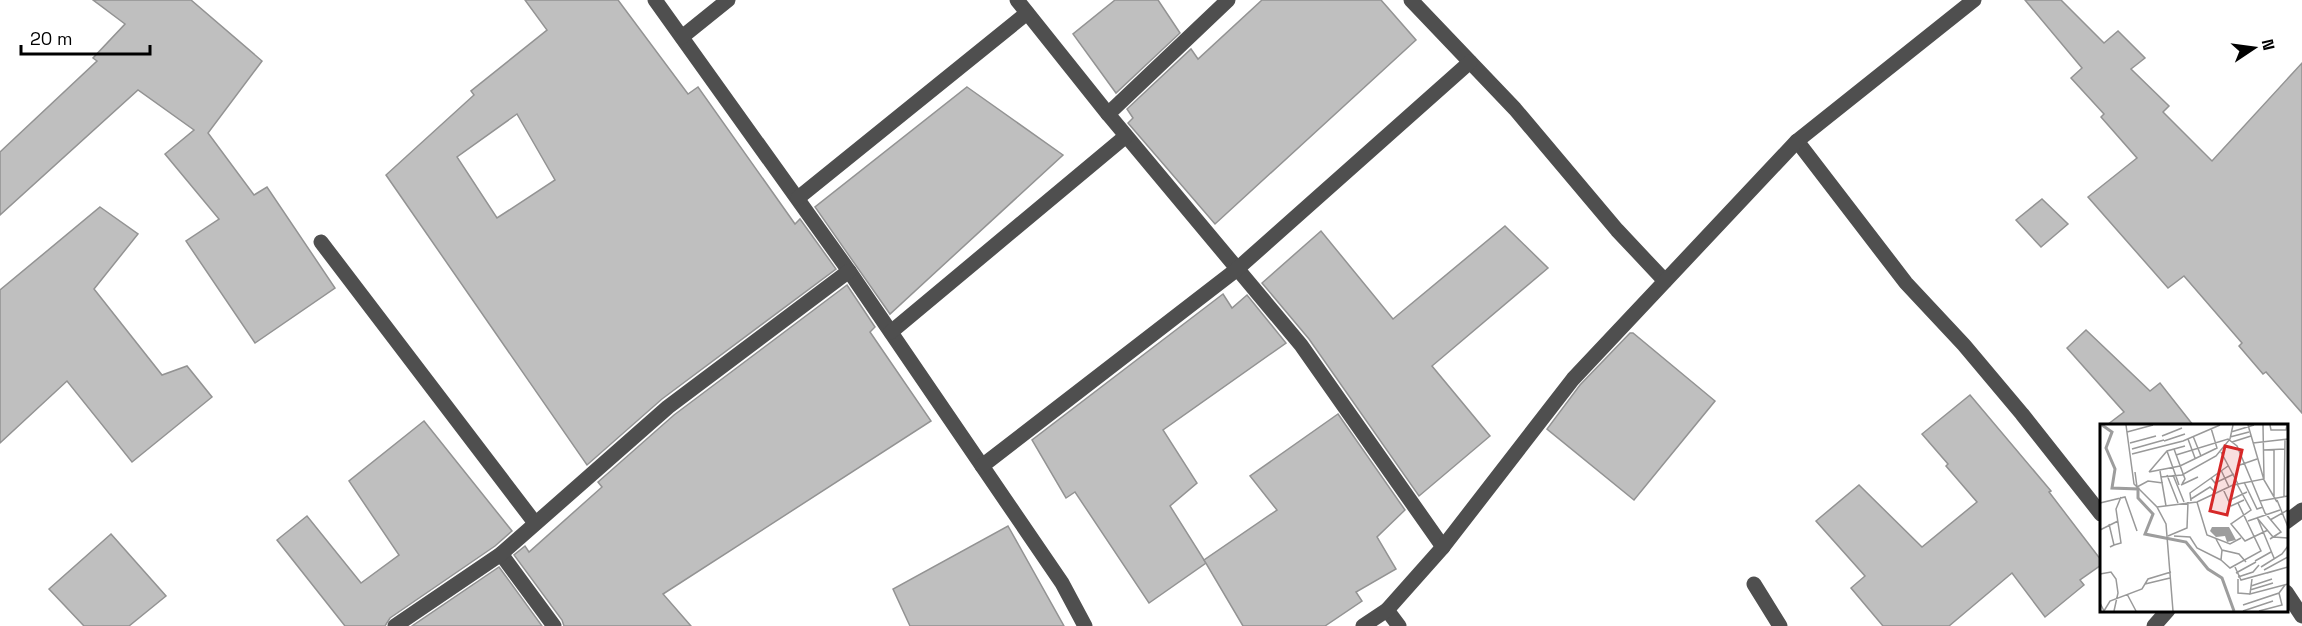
<svg xmlns="http://www.w3.org/2000/svg" width="2302" height="626" font-family="'Space Grotesk',sans-serif">
<style>
.building{fill:#bfbfbf;stroke:#939393;stroke-width:1.5;fill-rule:evenodd}
.lines{fill:none;stroke-linecap:round;stroke-linejoin:round}
.minor{stroke:#4f4f4f;stroke-width:15}
.inset-river{fill:none;stroke:#9d9d9d;stroke-width:3}
.inset-road{fill:none;stroke:#999;stroke-width:1.5}
.view{fill:#d62828;fill-opacity:0.15;stroke:#d62828;stroke-width:3}
.inset-edge{fill:none;stroke:#000;stroke-width:3}
</style>
<rect width="100%" height="100%" fill="#fff"/>
<g class="building">
<polygon points="93,0 191,0 262,61 208,133 254,195 267,187 335,288 255,343 186,241 219,219 165,154 194,130 138,90 0,215 0,152 97,61 93,58 125,24"/>
<path d="M525,0h93l70,94 10,-7 97,137 5,-5 36,50 -174,130 -75,66 -201,-290 88,-80 -3,-4 76,-61zM517,114l38,66 -58,38 -40,-61z"/>
<polygon points="1115,0 1158,0 1180,33 1116,93 1073,34"/>
<polygon points="1262,0 1381,0 1416,40 1215,224 1128,123 1133,118 1127,109 1191,49 1198,59"/>
<polygon points="2025,0 2061,0 2104,43 2118,31 2145,58 2131,69 2169,106 2163,112 2212,161 2302,63 2302,413 2266,372 2263,374 2239,346 2242,343 2184,276 2168,288 2088,197 2137,158 2101,117 2104,114 2071,78 2082,68"/>
<polygon points="967,87 1063,155 890,314 815,207"/>
<polygon points="2042,199 2068,224 2041,247 2016,220"/>
<polygon points="100,207 138,234 94,289 162,375 187,366 212,397 132,462 67,381 0,443 0,290"/>
<polygon points="1505,226 1548,268 1432,366 1490,436 1419,496 1309,339 1262,283 1321,231 1393,319"/>
<polygon points="847,285 875,327 870,332 931,421 663,594 691,626 564,626 562,620 514,555 525,546 529,552 602,487 598,482 674,415"/>
<polygon points="1223,294 1232,308 1247,295 1286,343 1163,430 1197,483 1170,506 1206,563 1149,603 1075,492 1066,498 1032,440"/>
<polygon points="2086,330 2150,391 2160,383 2193,425 2107,425 2124,412 2067,348"/>
<polygon points="1630,333 1633,333 1715,401 1634,500 1547,429 1580,385"/>
<polygon points="1970,395 2051,491 2049,492 2101,560 2101,565 2080,580 2084,585 2045,617 2012,573 1949,626 1883,626 1851,588 1865,576 1816,521 1859,485 1922,547 1977,502 1946,466 1948,464 1922,434"/>
<polygon points="1338,414 1405,510 1377,537 1396,569 1356,592 1362,601 1325,626 1243,626 1204,560 1277,510 1250,476"/>
<polygon points="424,421 512,531 495,546 390,618 385,626 345,626 277,540 307,516 361,583 399,555 349,481"/>
<polygon points="1008,526 1064,626 910,626 893,589"/>
<polygon points="111,534 166,596 129,626 84,626 49,589"/>
<polygon points="499,567 542,626 412,626"/>
</g>
<g class="lines">
<g class="minor">
<polyline points="655,0 849,271 1062,583 1085,626"/>
<polyline points="1017,0 1108,114 1301,345 1443,547"/>
<polyline points="1411,0 1515,109 1617,230 1665,281"/>
<polyline points="682,37 728,0"/>
<polyline points="1108,114 1228,0"/>
<polyline points="1797,141 1906,283 1964,345 2022,414 2101,514"/>
<polyline points="798,198 1027,13"/>
<polyline points="321,242 535,523"/>
<polyline points="891,332 1126,136"/>
<polyline points="982,466 1236,270 1470,62"/>
<polyline points="2286,522 2302,510"/>
<polyline points="501,554 554,626"/>
<polyline points="1754,584 1780,626"/>
<polyline points="2286,592 2302,616"/>
<polyline points="1387,610 1399,626"/>
<polyline points="395,626 501,554 668,407 849,271"/>
<polyline points="1363,626 1387,610 1443,547 1573,379 1797,141 1974,0"/>
<polyline points="2154,626 2168,610"/>
</g>
</g>
<g transform="translate(2100 424)">
<rect width="188" height="188" fill="#fff"/>
<path d="M112,103h17l7,13 -9,2 -2,-6 -9,1 -6,-6z" fill="#9d9d9d"/>
<path class="inset-river" d="M2,1l10,7 -6,16 9,21 -3,19 26,1v9l15,16 -8,20 41,8 22,27 14,9 12,33"/>
<path class="inset-road" d="M26,1l8,59 23,23 9,17 7,87M148,1l16,55 13,22M170,1l1,5h15l1,-5M27,8l26,-7M131,8l23,-7M62,12l20,-8M93,12l8,20M130,13l19,-5M88,15l7,19M64,17l21,-7M132,18l19,-6M30,19l26,-7M153,19l35,-4M32,25l32,-9M74,25l11,30 -3,5M163,26l22,-1M174,26v46M67,27l12,34M121,28l17,32M32,30l51,-13 37,-16M76,31l52,-16 9,7 28,67 16,19 -11,7M137,42l20,-7M121,46l8,17M60,47l6,35M35,48l2,15 11,-6 15,2M49,48l31,-6 37,-18 -6,-20M49,48l18,-21 18,-5M67,51l11,28M73,51l11,27M61,53l21,-2 34,-19 14,-17 3,-14M111,54l4,5 19,-9M144,58l13,27 6,-2M137,60l14,26 -20,14 14,17 23,-11M81,61l17,-8M123,65l8,17 13,-6M184,72l1,-57M91,75l19,-12 5,5M177,76l11,27M91,77l-1,-8 38,-27M128,77l19,-9M160,77l28,-5M97,78l10,33 23,9 11,-6M0,79l25,-6 12,34M57,83l40,-5 36,-17 31,-6 -1,-54M157,93l17,41M158,95l15,18 15,1M170,96l18,-10M148,97l32,-11M9,100l5,21 -4,2M0,106l18,-9M68,112l19,-8 1,-26M74,112l16,1 7,11 24,12M116,115l6,11 17,4 7,8M14,121l7,-2 -5,-34 5,-12M122,126l-1,10 9,8 31,-17 -23,-48M155,137l16,-9M135,143l6,13 47,-13M161,143l21,-13 6,-8M164,146l24,-13M136,149l20,-11M167,149l21,-6M0,150l11,-2 5,7 2,14 -4,18M138,153l15,-5 6,-7M138,155v14l12,1M152,155l-2,15 38,-10M45,160l25,-6M151,162l21,-7M150,166l23,-7M27,170l9,17M0,179l4,8 6,-10 32,-12 6,-10 23,-7M143,181l36,-12 6,-8M143,187l30,-10M159,187l23,-6 -3,-12"/>
<path class="view" d="M125,22l17,4 -15,65 -17,-4z"/>
<rect width="188" height="188" class="inset-edge"/>
</g>
<g transform="translate(2254 48) rotate(77)" stroke="#ffffff" stroke-width="4.5" paint-order="stroke">
<path d="M0-4.5L10 22L0 15L-10 22Z" fill="#000000"/>
<text y="-9" font-size="16" font-weight="bold" text-anchor="middle" fill="#000000">N</text>
</g>
<path d="M21 45v9h129v-9" fill="none" stroke="#000000" stroke-width="3"/>
<text x="30" y="45" font-size="18" fill="#000000" stroke="#ffffff" stroke-width="4.5" paint-order="stroke">20 m</text>
</svg>
